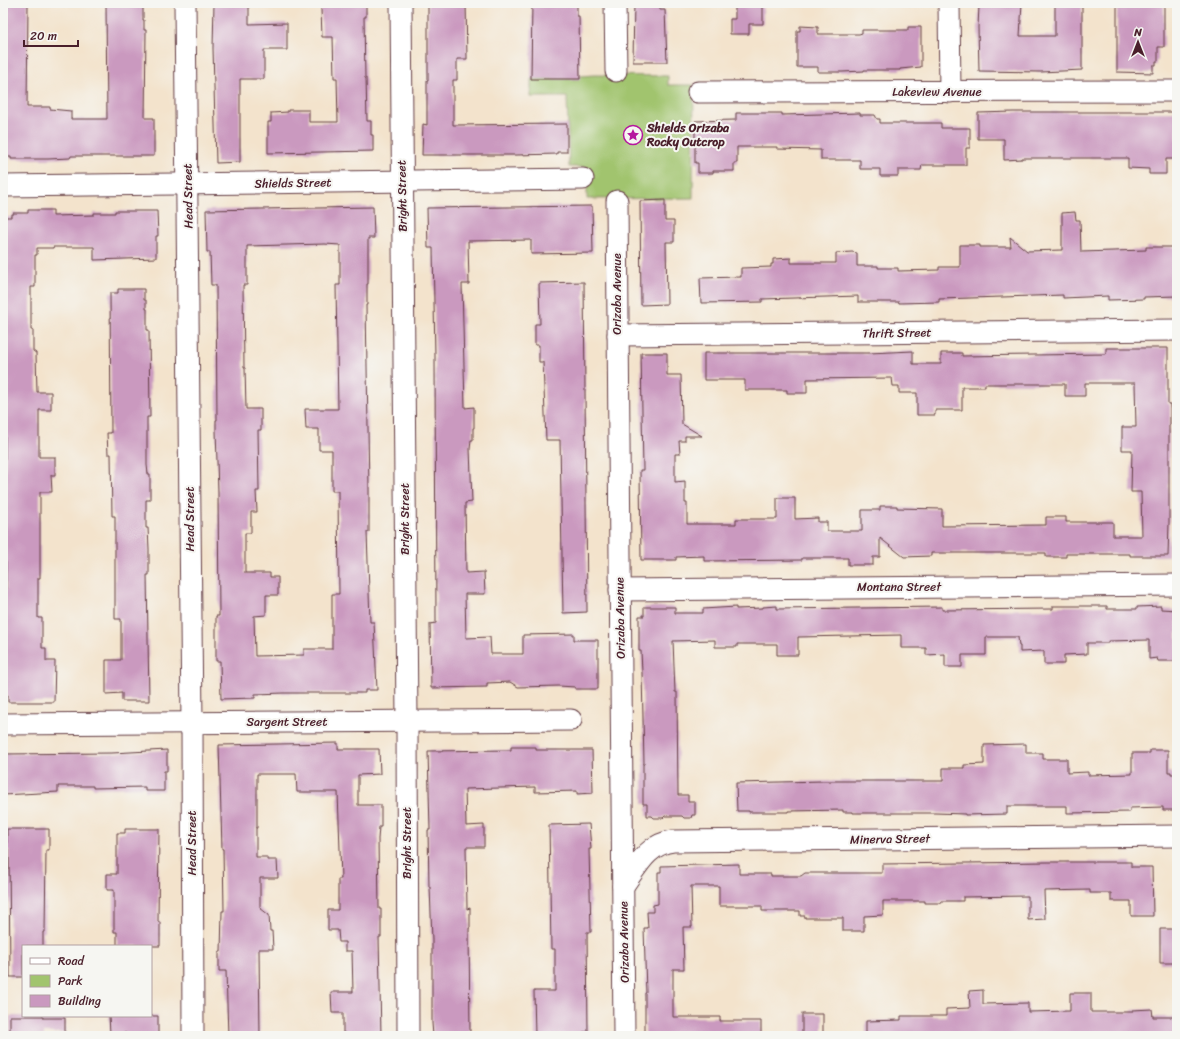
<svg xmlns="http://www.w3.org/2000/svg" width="1180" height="1039" font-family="Sriracha,sans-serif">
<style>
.green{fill:#a1c46e;stroke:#76724c}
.building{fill:#ca99bf;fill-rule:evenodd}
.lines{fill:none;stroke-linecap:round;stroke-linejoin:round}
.minor-casing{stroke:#633c43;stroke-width:23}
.minor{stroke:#fff;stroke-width:21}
.labels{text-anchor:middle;stroke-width:4;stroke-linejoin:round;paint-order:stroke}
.street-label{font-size:12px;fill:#4a1f2b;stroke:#f6f6f2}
.poi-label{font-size:12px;font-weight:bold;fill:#4a1f2b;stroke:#f6f6f2;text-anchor:start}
</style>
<rect width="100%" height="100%" fill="#f6f6f2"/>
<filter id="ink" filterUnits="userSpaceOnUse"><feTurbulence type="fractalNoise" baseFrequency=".025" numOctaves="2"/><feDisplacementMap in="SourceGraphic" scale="8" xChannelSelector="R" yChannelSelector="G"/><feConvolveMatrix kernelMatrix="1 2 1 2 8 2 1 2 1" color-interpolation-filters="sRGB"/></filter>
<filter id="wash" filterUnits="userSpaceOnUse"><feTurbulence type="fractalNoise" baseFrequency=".012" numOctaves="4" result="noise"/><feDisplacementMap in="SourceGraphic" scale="16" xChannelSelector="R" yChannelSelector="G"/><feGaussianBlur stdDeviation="0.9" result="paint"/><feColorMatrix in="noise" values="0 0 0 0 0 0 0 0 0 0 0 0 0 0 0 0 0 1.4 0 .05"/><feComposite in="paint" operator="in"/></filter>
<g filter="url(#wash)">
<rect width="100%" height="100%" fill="#f3e3cc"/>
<polygon class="green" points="594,75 668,76 668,85 694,85 693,198 587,199 587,167 569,167 567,97 531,97 531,79 579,79 580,76"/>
<g id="blocks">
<g class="building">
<polygon points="3,3 28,3 27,107 50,107 50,109 71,111 71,119 107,119 106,3 143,3 143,20 144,20 144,30 146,30 145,118 154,118 154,156 71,156 70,158 48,159 11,159 11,157 3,157"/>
<polygon points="214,3 249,3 249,24 287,23 287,50 264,50 264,79 240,79 240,162 216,163 213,48"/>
<polygon points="324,3 366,3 366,17 364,17 365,78 366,78 367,121 371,121 371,135 373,135 373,151 268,153 268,122 271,122 271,113 288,112 288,110 309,110 309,122 338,122 337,78 334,78 333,37 322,37 321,9"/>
<polygon points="428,3 466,3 467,59 457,59 457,80 453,80 453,125 567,124 567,152 557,152 557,154 516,155 422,155 423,124 427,125 427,80 428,80"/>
<polygon points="532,3 577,3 577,16 579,16 580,79 531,79"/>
<polygon points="634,3 660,3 660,10 665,10 667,62 633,62"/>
<polygon points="735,3 763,3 763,24 749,24 749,34 730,34 730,19 735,19"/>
<polygon points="980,3 1022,3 1020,36 1055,36 1055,3 1082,3 1082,70 1041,72 979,71 978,27 979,6 980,6"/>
<polygon points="1117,3 1164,3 1164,47 1158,47 1158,61 1156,61 1156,65 1153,65 1153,73 1117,72"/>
<polygon points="800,26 818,27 818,34 859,34 862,33 862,30 908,30 908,27 921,27 921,67 900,69 900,70 864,70 864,71 842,72 818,72 818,67 797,67 797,31 800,31"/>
<polygon points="1013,112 1177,112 1177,159 1166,159 1166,174 1149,174 1149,169 1128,168 1128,158 1022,158 1022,159 1004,160 1004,139 978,139 978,113"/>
<polygon points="736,113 782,113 782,115 860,113 860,115 875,115 877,119 880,119 880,123 941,123 941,128 970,128 970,148 966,148 966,165 922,165 921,170 898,170 898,176 880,176 880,169 860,169 860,160 821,160 821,150 777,149 777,147 737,147 737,163 734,163 734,171 713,171 713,173 698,173 698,163 695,163 695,121 736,120"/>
<polygon points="665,200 665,221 674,221 674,242 666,242 667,304 641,305 640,201"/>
<polygon points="592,206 593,253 531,254 531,240 468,241 469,284 462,284 465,408 474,407 474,428 473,428 473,440 471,440 470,449 472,502 465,503 466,573 484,572 485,594 465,594 466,638 490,637 491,654 523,654 523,635 574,634 574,640 598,640 598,689 575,689 575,687 559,686 518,687 510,682 487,683 487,687 431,688 430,624 436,623 435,356 433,248 428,248 427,208"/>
<path d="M373,207l1,31h-6v46h-1v21h-1l3,185v42h-2l3,90h4l3,68h-12v3h-81l-29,1v4l-34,1 -1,-38h-4v-45h3l-1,-124 -2,-62v-10h1l-1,-135h-5l-1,-33h-3l-1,-42zM325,244l15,1v40h-4l2,124h-33l1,20h13v21h13v41h6l1,103h-7v55h-28v6l-49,1 -1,-40 12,-1v-20h12v-18h-8v-4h-25v-40h6v-21h6l-1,-21h3l-1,-61h3v-21h-15l-1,-41h-1l-1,-83h4v-39z"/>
<polygon points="28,210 53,210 53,216 94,215 94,213 115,213 115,211 157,211 158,236 156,236 156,258 94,260 94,247 53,247 53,248 37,248 37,255 35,255 35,287 31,287 31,330 33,330 33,351 36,353 37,392 51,392 51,410 39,410 39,457 55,457 55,475 51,475 52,492 40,492 40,578 38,578 38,618 42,618 42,648 46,648 46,661 55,661 54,702 8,702 8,695 5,695 5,633 4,619 3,619 3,599 5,599 5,590 6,590 6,562 3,562 3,475 5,475 5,437 3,437 3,217 11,217 11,215 13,215 13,213 28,213"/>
<polygon points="1075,212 1076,220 1080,220 1081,252 1146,250 1146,247 1177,247 1177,296 1144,297 1144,299 1108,300 1108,296 1063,298 1063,295 1002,297 939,299 939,302 899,303 899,302 858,302 858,296 762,299 762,302 701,303 700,278 741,277 741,268 771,267 771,264 773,264 773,259 791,258 791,263 836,263 836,253 852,252 857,253 857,266 878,266 878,268 898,268 898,271 939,270 939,267 960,267 960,245 980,245 980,247 1011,247 1010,237 1027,251 1062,250 1062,213"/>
<polygon points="584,282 587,612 563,613 560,440 546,440 543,362 539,362 539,345 535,345 535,324 540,324 539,283"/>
<polygon points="118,289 144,289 144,300 146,300 146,309 147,309 147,330 149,330 150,417 147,417 147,465 148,474 150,474 150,500 146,500 146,528 148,528 149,549 149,575 147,575 149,701 122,701 122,693 106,694 106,660 121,660 121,619 115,619 115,516 112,516 111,454 108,454 107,433 111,433 110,293 118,293"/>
<polygon points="1106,348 1168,348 1168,404 1170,404 1170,425 1169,425 1169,522 1168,556 1130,556 1130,554 1066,554 1066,557 1046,557 1046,553 931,553 931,556 904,557 880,538 880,557 873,557 873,565 848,565 848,558 802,558 802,560 704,561 704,556 676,557 676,560 641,560 640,470 643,470 641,353 667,353 667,375 681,375 682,424 702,436 685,436 685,441 679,441 680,454 675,454 675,482 685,481 685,503 687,503 687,524 736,524 736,519 777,519 777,498 795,498 795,519 818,518 818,522 827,522 827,531 862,531 862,510 880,510 880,506 897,506 897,508 942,509 942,526 1046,525 1046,517 1066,517 1066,522 1113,522 1113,536 1142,536 1141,492 1131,492 1132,450 1122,450 1122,427 1136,427 1135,383 1085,383 1085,396 1065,396 1065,384 985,384 985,387 962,387 962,410 935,410 935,415 917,415 917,393 899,393 899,386 893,386 892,378 807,379 807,393 787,393 787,390 745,390 745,380 704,380 704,353 869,353 913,351 913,364 941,364 941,353 962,353 962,356 1106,354"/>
<polygon points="777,606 777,609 942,607 942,610 1053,609 1053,606 1107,606 1107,609 1137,609 1137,607 1161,606 1161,609 1177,610 1177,661 1158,661 1157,658 1149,659 1149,640 1108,641 1108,643 1087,643 1087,654 1064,655 1064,664 1044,664 1044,651 1020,652 1020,646 1019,646 1018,637 986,637 986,655 962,655 962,667 945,667 945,654 926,655 926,648 901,648 901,635 798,637 798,655 777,655 777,644 737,644 737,647 715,647 715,640 673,641 675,692 677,692 678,795 688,795 688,802 695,802 695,815 692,815 691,818 684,818 682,816 665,816 663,818 654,818 652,816 647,816 647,804 643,804 643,764 644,764 642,672 641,651 639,651 639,616 644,616 644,607 675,607 675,613 703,613 703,609 736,607 736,609 763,608 763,607"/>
<polygon points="338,743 338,749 379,749 380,774 358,775 358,805 381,805 381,827 379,827 378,839 379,909 381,909 381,937 379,937 381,1036 345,1036 345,1033 343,1033 343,1013 332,1013 331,992 353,992 352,951 345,951 345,942 339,942 338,930 328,930 328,910 338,910 338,879 341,879 338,792 297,792 296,774 257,774 257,828 256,828 256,857 267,857 267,860 277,860 278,878 260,878 260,908 269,915 270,931 272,931 273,949 259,949 260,1036 228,1036 226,971 219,971 219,952 221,952 222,911 224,911 223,849 222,849 219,745"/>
<polygon points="1026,744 1026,753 1043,753 1043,759 1067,759 1067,773 1088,772 1088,775 1132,774 1132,753 1150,753 1150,750 1168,750 1168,772 1171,772 1171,774 1177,774 1177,810 1163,810 1163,807 1130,808 1130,812 1067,813 1067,806 1007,806 1007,814 965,815 965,814 935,813 853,813 853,812 843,812 843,810 788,811 788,812 749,812 749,811 737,811 736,783 824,781 943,781 943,768 964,768 964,765 984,764 984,745"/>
<polygon points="511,747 536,747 536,750 592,750 593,793 577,794 577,791 535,792 535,787 465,789 466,826 484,825 484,847 466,847 467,909 470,908 470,928 469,928 470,1036 433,1036 432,1023 432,940 430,887 429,887 428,830 430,830 428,751 511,750"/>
<polygon points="167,750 167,771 164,771 164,791 145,791 145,787 93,788 93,786 58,786 58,792 3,795 3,754 112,753"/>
<polygon points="589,824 591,849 589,849 591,932 587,932 588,1032 583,1032 583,1036 535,1036 534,991 555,991 555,949 551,949 549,825"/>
<polygon points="7,829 49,829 49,850 46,850 45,932 43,932 43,946 23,946 23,977 10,977 9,850 7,850"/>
<polygon points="125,829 159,829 158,922 160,922 160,946 117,946 117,932 114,932 114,890 107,890 107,874 117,874 117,833 125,833"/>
<polygon points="1048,862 1131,862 1131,867 1152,867 1153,916 1131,916 1131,901 1111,901 1111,893 1090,893 1090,890 1044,891 1045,919 1028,920 1028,896 963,897 963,901 941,901 941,903 925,903 925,901 883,901 883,915 864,916 864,931 843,931 843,918 805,918 805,916 800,916 800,911 762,911 762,906 719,906 719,886 691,886 692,927 683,927 684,969 673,969 673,1017 720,1017 720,1021 761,1021 761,1036 645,1036 645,993 646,993 644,928 648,928 647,912 653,912 653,905 658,904 658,872 661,872 661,866 739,864 739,874 771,874 771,876 801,876 805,873 882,873 882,864"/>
<polygon points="1160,929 1174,929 1174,931 1177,931 1177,963 1160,963"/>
<polygon points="983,990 983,1004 1028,1003 1028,1012 1070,1011 1070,993 1091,993 1091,1012 1132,1012 1132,1010 1152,1009 1153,1017 1177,1017 1177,1036 866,1036 866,1021 901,1020 901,1016 946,1016 946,1009 970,1008 969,991"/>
<rect x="802" y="1014" width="21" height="22"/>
<polygon points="10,1016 43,1016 43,1018 65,1018 65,1033 44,1033 44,1036 10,1036"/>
<polygon points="109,1016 158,1016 158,1036 126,1036 126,1033 110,1033"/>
</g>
</g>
</g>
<g filter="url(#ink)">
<use href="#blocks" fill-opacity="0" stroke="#633c43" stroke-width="1"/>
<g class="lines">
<defs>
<g id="minor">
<polyline points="185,3 192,723 193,1036"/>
<polyline points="401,3 407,721 408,1036"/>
<polyline points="615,3 616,71"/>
<polyline points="949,3 950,92"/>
<polyline points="698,92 1177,91"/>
<polyline points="3,186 583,179"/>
<polyline points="617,201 624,1036"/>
<polyline points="618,335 1177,330"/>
<polyline points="620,590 1177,585"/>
<polyline points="3,724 571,720"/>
<path d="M623,886c14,-19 24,-42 50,-45l504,-5"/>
</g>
</defs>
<use href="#minor" class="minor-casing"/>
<use href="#minor" class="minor"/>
</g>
</g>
<defs>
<symbol id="sight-ring" viewBox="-11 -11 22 22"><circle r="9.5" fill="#f6f6f2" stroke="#b5179e" stroke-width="1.5"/><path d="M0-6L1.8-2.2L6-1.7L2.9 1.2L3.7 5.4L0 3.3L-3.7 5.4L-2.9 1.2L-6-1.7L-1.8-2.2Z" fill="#b5179e"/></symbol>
</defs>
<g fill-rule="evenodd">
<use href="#sight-ring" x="622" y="124" width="22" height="22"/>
</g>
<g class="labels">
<g class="street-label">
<text x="937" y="96">Lakeview Avenue</text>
<text transform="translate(293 183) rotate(-1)" y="4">Shields Street</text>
<text transform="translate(188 196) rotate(-91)" y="4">Head Street</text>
<text transform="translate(402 196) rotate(-91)" y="4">Bright Street</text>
<text transform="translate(617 294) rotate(-90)" y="4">Orizaba Avenue</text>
<text transform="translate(897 333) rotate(-1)" y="4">Thrift Street</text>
<text transform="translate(190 519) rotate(-90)" y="4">Head Street</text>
<text transform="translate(405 519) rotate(-90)" y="4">Bright Street</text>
<text x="899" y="591">Montana Street</text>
<text transform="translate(620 618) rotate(-91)" y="4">Orizaba Avenue</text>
<text x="287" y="726">Sargent Street</text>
<text transform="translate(890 839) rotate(-1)" y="4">Minerva Street</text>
<text transform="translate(192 843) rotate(-90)" y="4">Head Street</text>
<text transform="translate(407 843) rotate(-90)" y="4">Bright Street</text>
<text transform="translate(624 942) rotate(-91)" y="4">Orizaba Avenue</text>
</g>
<g class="poi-label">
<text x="647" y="132">Shields Orizaba<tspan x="647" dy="14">Rocky Outcrop</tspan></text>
</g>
</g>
<rect width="1180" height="1039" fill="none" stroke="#f6f6f2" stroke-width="16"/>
<rect x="22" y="945" width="130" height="72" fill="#f6f6f2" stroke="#b1a0a2"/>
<rect x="30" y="958" width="20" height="6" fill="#ffffff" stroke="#b1a0a2"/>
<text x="58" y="965" font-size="12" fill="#4a1f2b">Road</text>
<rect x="30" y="975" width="20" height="12" fill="#a1c46e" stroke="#b1a0a2"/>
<text x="58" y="985" font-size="12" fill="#4a1f2b">Park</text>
<rect x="30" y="995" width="20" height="12" fill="#ca99bf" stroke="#b1a0a2"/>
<text x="58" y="1005" font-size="12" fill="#4a1f2b">Building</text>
<g transform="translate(1138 42)" stroke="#f6f6f2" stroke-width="3" paint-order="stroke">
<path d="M0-3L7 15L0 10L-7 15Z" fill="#4a1f2b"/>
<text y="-6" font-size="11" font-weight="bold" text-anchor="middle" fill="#4a1f2b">N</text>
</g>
<path d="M24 40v6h54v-6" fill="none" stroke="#4a1f2b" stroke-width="2"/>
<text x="30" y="40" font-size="12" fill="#4a1f2b" stroke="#f6f6f2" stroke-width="3" paint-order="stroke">20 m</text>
</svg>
